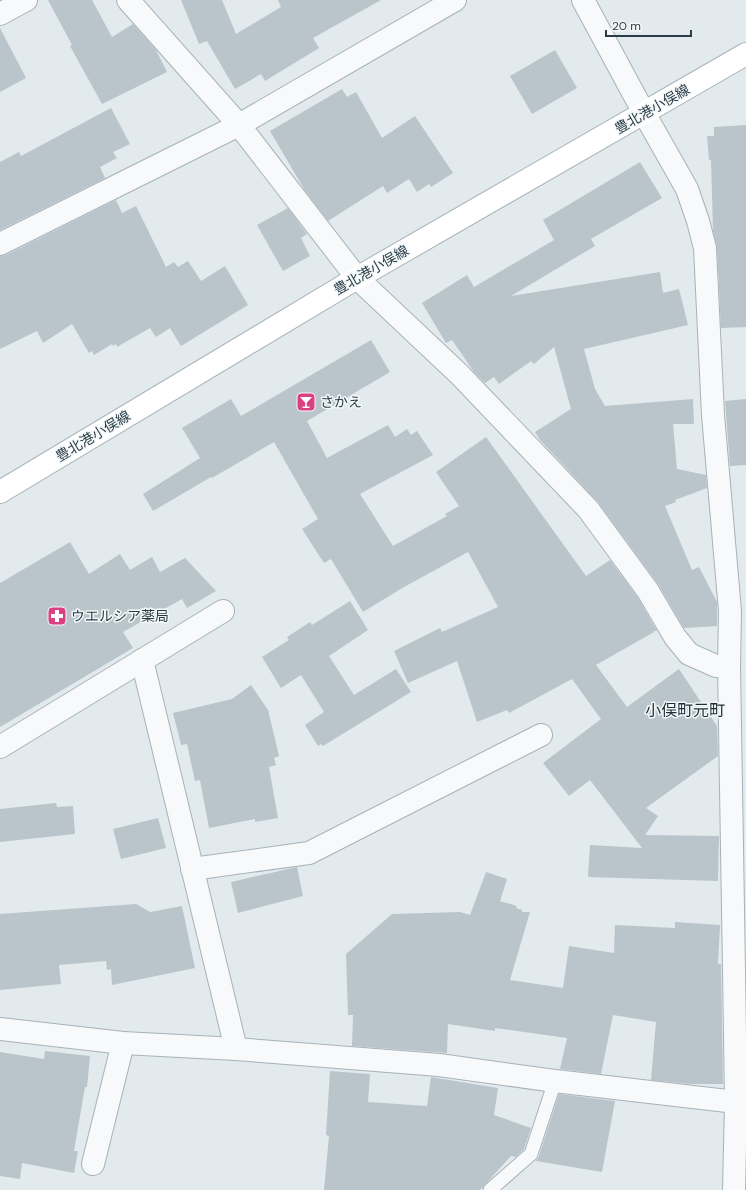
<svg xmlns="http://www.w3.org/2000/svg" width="746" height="1190" font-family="'DM Sans','Noto Sans JP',sans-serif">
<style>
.building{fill:#bac4cb}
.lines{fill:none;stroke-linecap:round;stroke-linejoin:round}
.service-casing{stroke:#a7b2b8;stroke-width:15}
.minor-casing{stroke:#a7b2b8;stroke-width:24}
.tertiary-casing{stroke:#a7b2b8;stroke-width:24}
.secondary-casing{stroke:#a7b2b8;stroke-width:24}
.service{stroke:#f7f9fa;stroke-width:13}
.minor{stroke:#f7f9fa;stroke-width:22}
.tertiary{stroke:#f7f9fa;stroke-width:22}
.secondary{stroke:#fff;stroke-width:22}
.labels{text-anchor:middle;stroke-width:3;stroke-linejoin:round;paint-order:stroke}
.street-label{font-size:14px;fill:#293c47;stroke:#f4f8f9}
.poi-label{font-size:14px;fill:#293c47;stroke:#f4f8f9;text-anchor:start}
.quarter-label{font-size:16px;fill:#1b2d38;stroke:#f4f8f9}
</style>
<rect width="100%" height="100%" fill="#e3eaed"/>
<g class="building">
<polygon points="48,0 92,0 112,37 133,24 156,50 167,72 102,104 70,46 72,45"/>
<polygon points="181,0 222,0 236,34 281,7 278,0 381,0 313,38 319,48 265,81 261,74 235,89 207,41 199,44"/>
<polygon points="0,28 26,78 0,92"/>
<polygon points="555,50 577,88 532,114 510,76"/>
<polygon points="342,89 347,97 356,92 382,138 415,116 453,173 431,187 429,184 417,192 409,179 387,193 383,186 328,221 304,189 270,131"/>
<polygon points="111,108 130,144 113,152 117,158 100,167 105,178 0,230 0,162 19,152 21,156"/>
<polygon points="746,125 746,327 721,328 717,247 713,231 711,160 709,160 707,136 714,136 714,127"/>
<polygon points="640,162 662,198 591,239 595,246 511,296 660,272 663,293 679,289 688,325 584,349 595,389 605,406 693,399 694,424 673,424 677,469 706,475 707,488 675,500 676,502 665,506 692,570 699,567 717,602 717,626 684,628 658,584 598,502 540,440 535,432 571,409 554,347 534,364 531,361 499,384 494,377 485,383 474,372 452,340 446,343 422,303 467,275 474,287 554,240 543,220"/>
<polygon points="116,200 122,213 136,206 166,267 174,262 178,267 188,261 201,281 225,266 248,305 181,346 170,328 156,337 150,328 117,347 116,344 113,346 112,344 94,355 92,351 89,353 72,324 43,343 37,331 0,349 0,256 6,255"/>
<polygon points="288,208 307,234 301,238 310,256 283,271 257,225"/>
<polygon points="371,340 390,372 307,421 327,458 388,425 395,437 407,429 411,435 417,431 433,455 360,494 393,546 447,516 445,514 459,506 436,472 486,437 586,576 610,560 638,598 657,631 653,631 654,632 596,665 627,707 679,669 717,726 718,756 646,808 658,816 645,835 719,836 718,881 588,877 590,845 642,848 590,780 569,796 543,763 601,719 572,679 509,713 507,710 477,722 457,661 408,683 394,651 440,628 442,632 498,607 468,552 404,587 363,612 331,559 324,563 302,529 318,519 274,442 212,478 211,477 153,511 143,494 200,458 182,428 231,399 241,416"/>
<polygon points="746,399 746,465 730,466 725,401"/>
<polygon points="70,542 89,574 120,554 130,570 152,557 160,572 185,558 216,591 187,608 182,599 123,632 133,648 0,727 0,583"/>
<polygon points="350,601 368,630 329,656 354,695 396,669 411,692 323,746 321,744 318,746 305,725 324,712 301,675 281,688 262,657 289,640 287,637 310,622 312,625"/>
<polygon points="251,685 268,710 279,756 274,758 276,765 269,767 278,818 255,822 255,819 209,828 200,780 195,781 187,744 181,745 173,713 232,699"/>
<polygon points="56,803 57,807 73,806 75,834 0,842 0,809"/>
<polygon points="158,818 166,848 121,859 113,829"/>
<polygon points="297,867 303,896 238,913 231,882"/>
<polygon points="486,872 507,879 500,901 517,906 516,908 522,910 522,912 530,912 510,980 563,988 569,946 614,953 615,925 675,928 675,922 720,925 718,964 721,964 723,1084 690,1084 651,1080 656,1022 613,1015 601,1074 560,1069 567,1038 495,1028 495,1031 448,1024 447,1053 352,1046 353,1015 348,1015 346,954 392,914 460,912 470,915"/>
<polygon points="136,904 150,912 182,906 195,968 112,985 111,969 107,970 106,961 59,965 61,984 0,990 0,914"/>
<polygon points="45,1051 90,1056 87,1087 85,1087 74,1151 78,1151 74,1173 22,1163 20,1179 0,1176 0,1052 44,1059"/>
<polygon points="330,1071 370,1074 368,1102 427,1106 431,1077 498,1088 494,1115 531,1128 524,1149 516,1157 511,1156 480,1190 324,1190 329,1136 326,1135"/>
<polygon points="559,1094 615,1101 602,1172 536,1161 539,1156"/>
</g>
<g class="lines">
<defs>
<polyline id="service" points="490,1190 531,1154 555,1081"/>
<g id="minor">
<polyline points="128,0 239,125 357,278 459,374 588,509 648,591 675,637 689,654 716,666 729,666"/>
<polyline points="0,14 26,0"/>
<polyline points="644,113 687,189 698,221 705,248 713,415 730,611 729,666 734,970 736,1102 734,1190"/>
<polyline points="0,244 239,125 455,0"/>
<polyline points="142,660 236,1049"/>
<polyline points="0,747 223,611"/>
<polyline points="192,869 309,853 541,735"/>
<polyline points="0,1029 123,1043 236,1049 439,1065 555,1081 736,1102 746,1101"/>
<polyline points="93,1164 123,1043"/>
</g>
<polyline id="tertiary" points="583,0 644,113"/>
<polyline id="secondary" points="0,492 357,278 746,54"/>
</defs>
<use href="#service" class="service-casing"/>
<use href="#minor" class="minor-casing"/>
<use href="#tertiary" class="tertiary-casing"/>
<use href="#secondary" class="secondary-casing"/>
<use href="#service" class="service"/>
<use href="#minor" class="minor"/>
<use href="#tertiary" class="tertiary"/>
<use href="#secondary" class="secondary"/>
</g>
<defs>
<symbol id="bar-square" viewBox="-11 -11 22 22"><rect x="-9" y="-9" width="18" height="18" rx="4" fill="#da4082" stroke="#f4f8f9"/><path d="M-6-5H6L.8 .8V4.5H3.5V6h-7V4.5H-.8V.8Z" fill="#fff"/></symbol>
<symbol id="pharmacy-square" viewBox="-11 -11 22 22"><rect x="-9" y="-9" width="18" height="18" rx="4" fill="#da4082" stroke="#f4f8f9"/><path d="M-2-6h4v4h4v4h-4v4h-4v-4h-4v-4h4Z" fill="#fff"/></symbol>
</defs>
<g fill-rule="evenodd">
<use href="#bar-square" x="295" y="391" width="22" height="22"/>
<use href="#pharmacy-square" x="46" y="605" width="22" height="22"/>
</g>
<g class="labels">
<g class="street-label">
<text transform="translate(652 109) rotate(-30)" y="5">豊北港小俣線</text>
<text transform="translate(371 270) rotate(-30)" y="5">豊北港小俣線</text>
<text transform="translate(93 436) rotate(-31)" y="5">豊北港小俣線</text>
</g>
<g class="poi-label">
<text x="320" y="407">さかえ</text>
<text x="71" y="621">ウエルシア薬局</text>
</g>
<g class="quarter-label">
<text x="685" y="716">小俣町元町</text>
</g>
</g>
<path d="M606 30v6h85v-6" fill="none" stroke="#293c47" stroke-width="2"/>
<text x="612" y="30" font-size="12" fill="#293c47" stroke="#f4f8f9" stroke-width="3" paint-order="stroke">20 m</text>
</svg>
